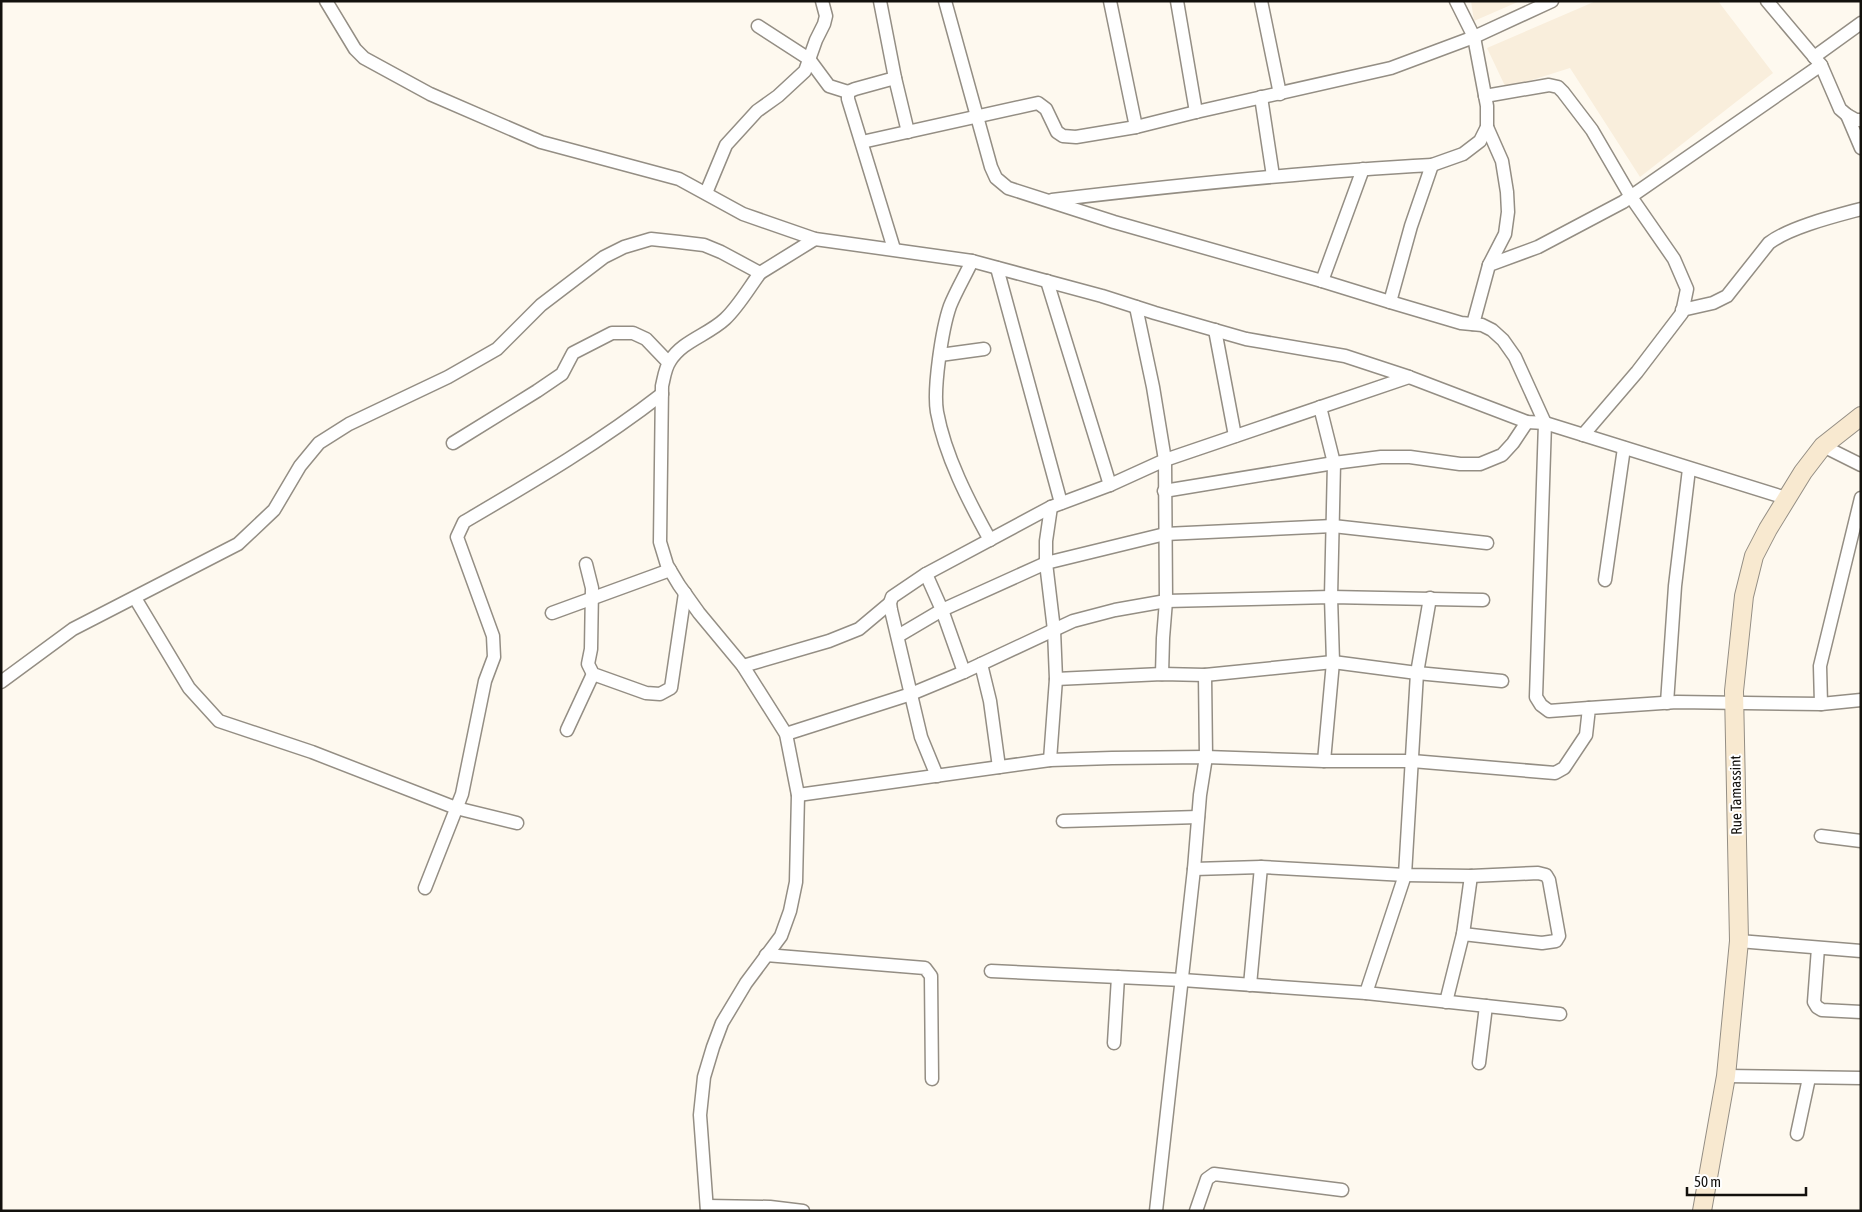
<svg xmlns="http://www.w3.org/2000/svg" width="1862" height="1212" font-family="'Asap Condensed',sans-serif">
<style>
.built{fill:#f9eedc}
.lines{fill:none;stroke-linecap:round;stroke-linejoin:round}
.street-casing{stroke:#948e84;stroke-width:15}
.secondary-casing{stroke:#948e84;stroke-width:20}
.street{stroke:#fff;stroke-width:12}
.secondary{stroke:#f8e9d0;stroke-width:18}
.labels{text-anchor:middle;stroke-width:4;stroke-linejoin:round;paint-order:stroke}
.street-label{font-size:15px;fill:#13110d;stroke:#fff}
</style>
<rect width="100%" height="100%" fill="#fef9ef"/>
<g class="built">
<polygon points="1471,1 1520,1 1474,21"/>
<polygon points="1596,1 1718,1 1773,73 1640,177 1570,68 1506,88 1487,48"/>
</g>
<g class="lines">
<defs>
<g id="street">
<polyline points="326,1 355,49 364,58 430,94 541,142 679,179 743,214 815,239 972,261 1102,296 1155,313 1246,339 1345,356 1409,377 1527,422 1545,423 1786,498"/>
<polyline points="880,1 895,78 908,132"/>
<polyline points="945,1 991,167 996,178 1008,188 1114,222 1322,281 1390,302 1461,323 1482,325 1492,330 1503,340 1515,357 1545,423 1536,697 1541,705 1549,711 1589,708"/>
<polyline points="1110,1 1136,127"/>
<polyline points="1177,1 1196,112"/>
<polyline points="1261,1 1280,94"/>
<polyline points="1767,1 1821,65 1840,109 1847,115 1856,120 1861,120"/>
<polyline points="758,26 809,59 829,86 848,92"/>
<polyline points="1814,57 1861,23"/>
<polyline points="1485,96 1549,85 1558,87 1563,92 1592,130 1631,197 1674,259 1687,289 1682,313 1637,372 1583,435"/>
<polyline points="1261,97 1273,176"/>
<polyline points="1847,115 1861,148"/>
<polyline points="1487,127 1502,161 1507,192 1508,212 1505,234 1489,265"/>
<polyline points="862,142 1038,103 1046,109 1057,132 1063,136 1076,137 1136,127 1196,112 1391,68 1474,37 1552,1"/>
<polyline points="1432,165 1463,154 1480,141 1487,127 1487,106 1474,37 1456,1"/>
<polyline points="706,193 726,145 757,111 778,96 805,71 816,40 824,24 826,16 822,1"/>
<path d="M1052,200c127,-15 253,-28 380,-35l-21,61 -21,76"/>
<polyline points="894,249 848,99 848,92 855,89 895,78"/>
<path d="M972,261c-7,15 -16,30 -22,45 -8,23 -17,83 -13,106 8,44 32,90 53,128"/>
<polyline points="997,268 1061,503"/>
<polyline points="1047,281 1110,485"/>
<polyline points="1322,281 1363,169"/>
<polyline points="1136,307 1153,387 1165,460 1166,601 1163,638 1162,674"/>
<path d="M1682,310l31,-7 14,-7 42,-53c21,-16 66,-27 92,-34"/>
<polyline points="1473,324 1489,265 1538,247 1623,202 1821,65"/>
<polyline points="1215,330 1235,436"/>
<polyline points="940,355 984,349"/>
<polyline points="1320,407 1334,463 1331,597 1333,662 1324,761"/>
<polyline points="453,443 537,391 562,374 573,353 612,333 633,333 646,339 668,362"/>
<polyline points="1823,446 1861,465"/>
<polyline points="1164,491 1334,463 1381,457 1410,457 1460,464 1480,464 1502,455 1513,443 1527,422"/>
<polyline points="586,564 592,588 591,649 588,664 593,674 646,693 660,694 671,688 685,593"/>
<polyline points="926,574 942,610 964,672"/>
<polyline points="1605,580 1624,448"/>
<polyline points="135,598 189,688 219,721 312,752 456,808 517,823"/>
<polyline points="552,613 670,570"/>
<polyline points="898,636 942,610 1046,563 1165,534 1333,526 1487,543"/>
<polyline points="981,664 990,701 999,767"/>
<polyline points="743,666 829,641 859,629 890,603"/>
<polyline points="1056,679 1162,674 1205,675 1333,662 1417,673 1502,681"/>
<polyline points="1,682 73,629 238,544 274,510 300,466 319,443 349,424 448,377 497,349 541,305 604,257 624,247 651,239 679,242 704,245 721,252 760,273 815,239"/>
<polyline points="1667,703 1675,586 1689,469"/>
<polyline points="1821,704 1820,666 1861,498"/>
<polyline points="567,730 593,674"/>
<polyline points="786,734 911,694 964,672 1073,621 1115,610 1166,601 1331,597 1483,600"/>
<polyline points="1050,760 1056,679 1054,630 1046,563 1046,541 1051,507"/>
<polyline points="937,776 921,737 891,610 890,603 892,597 926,574 1051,507 1110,485 1165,460 1409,377"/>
<polyline points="798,795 1050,760 1112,758 1206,757 1324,761 1412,761 1555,773 1564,768 1586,735 1589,708 1677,702 1821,704 1861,700"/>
<polyline points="1063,821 1198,817"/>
<polyline points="1821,836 1861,841"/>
<polyline points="1194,869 1261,867 1405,875 1471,876 1538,873 1546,875 1549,880 1559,936 1556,941 1542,943 1463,934 1446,1002"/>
<path d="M425,888l37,-94 23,-113 9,-24 -1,-21 -36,-99 7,-15c68,-40 135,-79 198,-128"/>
<polyline points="1463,934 1471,876"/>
<polyline points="1739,941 1861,951"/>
<polyline points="1818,948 1814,1002 1817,1007 1822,1010 1861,1012"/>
<polyline points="766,955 925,968 931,976 932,1079"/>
<polyline points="991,971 1182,980 1366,993 1560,1014"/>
<polyline points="1250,985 1261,867"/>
<polyline points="1366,993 1405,875 1417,673 1430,598"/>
<polyline points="1114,1043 1118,977"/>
<polyline points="1479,1063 1486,1006"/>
<polyline points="1726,1076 1861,1078"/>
<polyline points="1797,1134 1809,1078"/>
<polyline points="707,1206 770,1207 803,1211"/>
<path d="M707,1211l-7,-96 4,-38 9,-30 9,-24 24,-40 35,-47 9,-25 6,-29 2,-87 -12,-61 -43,-68 -44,-53 -20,-28 -12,-20 -7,-23 2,-156c2,-8 3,-18 8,-25 12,-20 38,-26 55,-42 13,-12 24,-31 35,-46"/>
<polyline points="1156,1211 1194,869 1200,795 1206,757 1205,675"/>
<polyline points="1196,1211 1207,1179 1214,1174 1342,1190"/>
</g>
<polyline id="secondary" points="1702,1211 1726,1076 1739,941 1734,691 1744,596 1754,556 1768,529 1803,472 1823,446 1861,416"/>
</defs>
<use href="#street" class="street-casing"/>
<use href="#secondary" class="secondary-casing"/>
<use href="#street" class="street"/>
<use href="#secondary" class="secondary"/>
</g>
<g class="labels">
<g class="street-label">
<text transform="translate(1736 795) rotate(-91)" y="5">Rue Tamassint</text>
</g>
</g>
<rect width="1862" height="1212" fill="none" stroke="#13110d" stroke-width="5"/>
<path d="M1687 1187v8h119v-8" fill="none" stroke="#13110d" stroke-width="2.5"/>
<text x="1694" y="1187" font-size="15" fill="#13110d" stroke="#ffffff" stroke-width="4" paint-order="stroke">50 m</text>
</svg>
